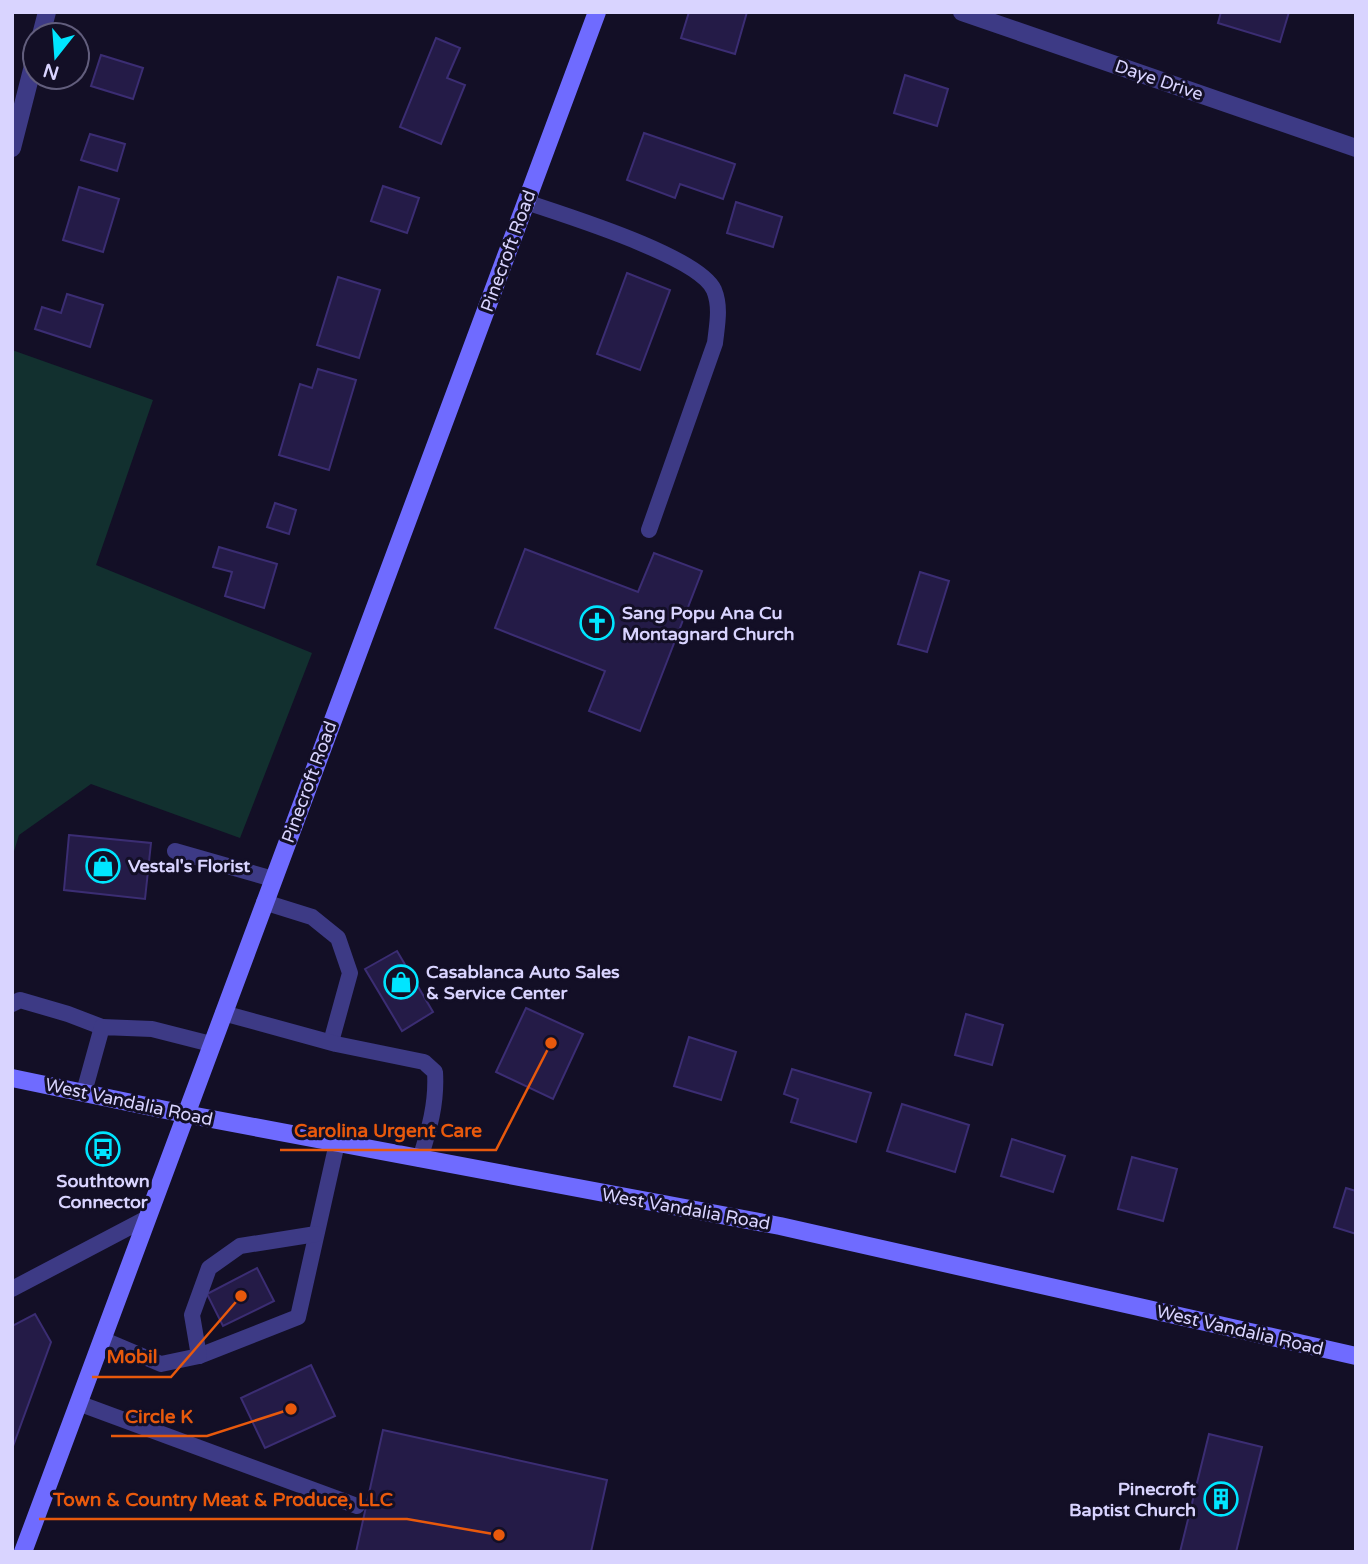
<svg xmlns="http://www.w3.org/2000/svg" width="1368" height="1564" font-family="'Varela Round',sans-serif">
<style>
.green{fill:#12302f}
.building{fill:#241b47;stroke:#3b2d73;stroke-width:2}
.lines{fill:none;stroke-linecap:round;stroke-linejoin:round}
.lane{stroke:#3d3a85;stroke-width:16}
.street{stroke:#3d3a85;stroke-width:18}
.secondary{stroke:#6f6bff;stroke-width:18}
.labels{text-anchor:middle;stroke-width:6;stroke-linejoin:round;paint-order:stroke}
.street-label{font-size:18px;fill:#d9d4ff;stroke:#130f26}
.poi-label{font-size:18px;font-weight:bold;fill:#d9d4ff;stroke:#130f26;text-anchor:start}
.leader{fill:none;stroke:#e8590c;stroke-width:2.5}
.callout-dot{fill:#e8590c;stroke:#130f26;stroke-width:2.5}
.callout-label{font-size:19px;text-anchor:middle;font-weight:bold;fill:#e8590c;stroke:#130f26;stroke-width:6;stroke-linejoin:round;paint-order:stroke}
</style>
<rect width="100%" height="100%" fill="#130f26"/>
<polygon class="green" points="12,350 153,400 96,565 312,653 240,838 91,784 19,835 12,858"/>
<g class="building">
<polygon points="689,12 747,12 735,54 681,38"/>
<polygon points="1221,12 1289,12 1280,42 1218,23"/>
<polygon points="436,38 460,48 447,78 465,85 441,144 400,127"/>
<polygon points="101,55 143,68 133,99 91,86"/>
<polygon points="905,75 948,89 937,126 894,113"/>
<polygon points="644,133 735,164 723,199 680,184 675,198 627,180"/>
<polygon points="90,134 125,144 117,171 81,160"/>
<polygon points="383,186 419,198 407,233 371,221"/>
<polygon points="79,187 119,199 103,252 63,240"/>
<polygon points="736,202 782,217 773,247 727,233"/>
<polygon points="627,273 670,290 640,370 597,354"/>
<polygon points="338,277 380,290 359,358 317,345"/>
<polygon points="67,294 103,305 90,347 35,329 42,307 61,313"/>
<polygon points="318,369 356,380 329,470 279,455 300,384 312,388"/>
<polygon points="275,503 296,510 289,534 267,527"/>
<polygon points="219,547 277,564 264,608 225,596 232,572 213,567"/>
<polygon points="525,549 638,592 654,553 702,571 640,731 589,711 605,671 495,628"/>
<polygon points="920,572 949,581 927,652 898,644"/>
<polygon points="69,835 151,843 145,899 64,890"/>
<polygon points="397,951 433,1012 402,1031 365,969"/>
<polygon points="526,1008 583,1034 553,1099 496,1072"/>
<polygon points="966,1014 1003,1025 992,1065 955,1055"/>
<polygon points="689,1037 736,1052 721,1100 674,1086"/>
<polygon points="792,1069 871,1093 856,1142 791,1122 798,1099 784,1094"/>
<polygon points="902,1104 969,1125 955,1172 887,1151"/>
<polygon points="1012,1139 1065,1156 1053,1192 1001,1176"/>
<polygon points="1132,1157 1177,1169 1163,1221 1118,1209"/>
<polygon points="1346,1188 1356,1191 1356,1234 1334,1227"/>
<polygon points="257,1268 274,1301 223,1326 207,1294"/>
<polygon points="35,1314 51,1342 12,1449 12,1326"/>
<polygon points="311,1365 335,1416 265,1448 241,1398"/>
<polygon points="383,1430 607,1480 591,1552 356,1552"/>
<polygon points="1209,1434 1262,1447 1236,1552 1180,1552"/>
</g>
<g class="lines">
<g class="lane">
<path d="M526,202c38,13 173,54 188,88 7,17 3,35 1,53l-66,187"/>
<polyline points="175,851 273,879"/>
<polyline points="264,902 312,917 338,938 350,973 331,1042"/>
<polyline points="12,1004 20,1000 68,1014 102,1027"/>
<path d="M223,1013l113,31 88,18 11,10c2,31 -6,58 -15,87"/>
<polyline points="84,1092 102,1027 152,1029 211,1044"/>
<polyline points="12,1289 147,1218"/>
<polyline points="102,1339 161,1364 199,1356 298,1317 337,1143"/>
<polyline points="199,1356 192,1315 209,1268 240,1246 316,1234"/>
<polyline points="78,1403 357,1506"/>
</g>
<g class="street">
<polyline points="962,12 1356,148"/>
<polyline points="41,35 47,12"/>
<polyline points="12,148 35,58"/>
</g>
<g class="secondary">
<polyline points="12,1078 185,1114 780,1226 1356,1356"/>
<polyline points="23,1552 597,12"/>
</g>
</g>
<defs>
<symbol id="church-ring" viewBox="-11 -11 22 22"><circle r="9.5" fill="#130f26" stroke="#00e5ff" stroke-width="1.5"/><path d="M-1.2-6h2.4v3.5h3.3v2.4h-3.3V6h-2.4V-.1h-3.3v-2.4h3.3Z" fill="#00e5ff"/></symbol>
<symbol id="shop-ring" viewBox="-11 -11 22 22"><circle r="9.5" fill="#130f26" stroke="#00e5ff" stroke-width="1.5"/><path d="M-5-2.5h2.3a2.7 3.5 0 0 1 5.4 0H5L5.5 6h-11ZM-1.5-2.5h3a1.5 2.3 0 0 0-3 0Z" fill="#00e5ff"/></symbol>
<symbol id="bus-ring" viewBox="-11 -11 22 22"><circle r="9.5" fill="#130f26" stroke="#00e5ff" stroke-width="1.5"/><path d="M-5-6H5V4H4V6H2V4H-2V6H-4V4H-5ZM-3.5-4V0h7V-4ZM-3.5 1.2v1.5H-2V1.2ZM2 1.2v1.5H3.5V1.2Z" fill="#00e5ff"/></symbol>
<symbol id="building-ring" viewBox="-11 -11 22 22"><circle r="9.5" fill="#130f26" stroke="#00e5ff" stroke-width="1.5"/><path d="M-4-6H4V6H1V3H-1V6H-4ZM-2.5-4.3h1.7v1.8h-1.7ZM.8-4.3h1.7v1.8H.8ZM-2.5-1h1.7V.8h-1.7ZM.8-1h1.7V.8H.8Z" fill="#00e5ff"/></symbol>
</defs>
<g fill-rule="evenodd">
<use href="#church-ring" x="578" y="604" width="38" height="38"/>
<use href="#shop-ring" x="84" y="847" width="38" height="38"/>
<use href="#shop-ring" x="382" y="963" width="38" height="38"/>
<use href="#bus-ring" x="84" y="1130" width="38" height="38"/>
<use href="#building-ring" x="1202" y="1480" width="38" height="38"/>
</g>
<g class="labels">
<g class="street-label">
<text transform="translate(1159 80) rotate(19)" y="6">Daye Drive</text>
<text transform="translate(508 251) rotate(-70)" y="6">Pinecroft Road</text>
<text transform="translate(309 782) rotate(-70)" y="6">Pinecroft Road</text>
<text transform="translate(129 1102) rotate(12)" y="6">West Vandalia Road</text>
<text transform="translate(686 1209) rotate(10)" y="6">West Vandalia Road</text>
<text transform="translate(1240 1330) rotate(13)" y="6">West Vandalia Road</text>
</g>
<g class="poi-label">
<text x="622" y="619">Sang Popu Ana Cu<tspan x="622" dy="21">Montagnard Church</tspan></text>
<text x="128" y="872">Vestal's Florist</text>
<text x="426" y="978">Casablanca Auto Sales<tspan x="426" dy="21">&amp; Service Center</tspan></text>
<text x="103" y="1187" text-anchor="middle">Southtown<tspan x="103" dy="21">Connector</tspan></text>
<text x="1196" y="1495" text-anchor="end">Pinecroft<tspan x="1196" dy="21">Baptist Church</tspan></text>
</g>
</g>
<path class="leader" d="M551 1043L496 1150H280M241 1296L171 1377H92M291 1409L207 1436H111M499 1535L407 1519H39"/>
<g class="callout-dot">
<circle cx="551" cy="1043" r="7"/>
<circle cx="241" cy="1296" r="7"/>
<circle cx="291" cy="1409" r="7"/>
<circle cx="499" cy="1535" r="7"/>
</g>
<g class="callout-label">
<text x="388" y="1137">Carolina Urgent Care</text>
<text x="132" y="1363">Mobil</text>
<text x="159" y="1423">Circle K</text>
<text x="223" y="1506">Town &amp; Country Meat &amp; Produce, LLC</text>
</g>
<rect width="1368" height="1564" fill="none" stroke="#d9d4ff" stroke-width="28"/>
<g transform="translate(56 56) rotate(197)"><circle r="33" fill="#130f26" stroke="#625e7d" stroke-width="2"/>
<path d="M0-5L12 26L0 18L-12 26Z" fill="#00e5ff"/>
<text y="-10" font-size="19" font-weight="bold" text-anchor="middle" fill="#d9d4ff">N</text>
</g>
</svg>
